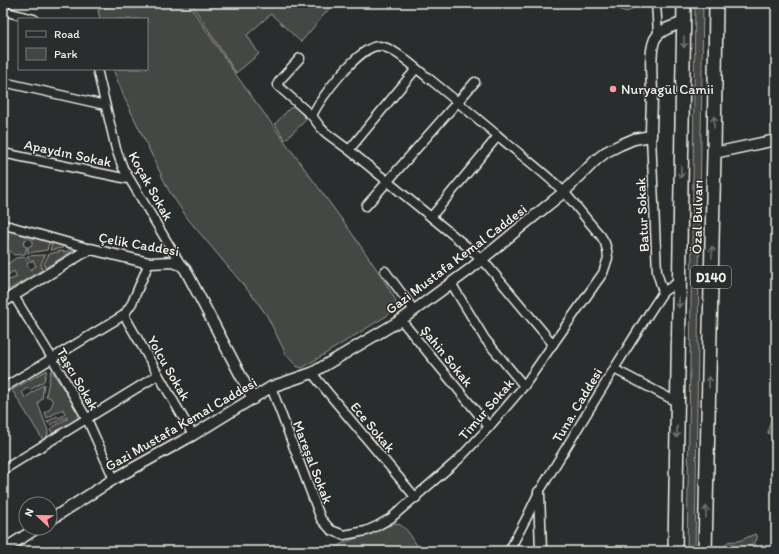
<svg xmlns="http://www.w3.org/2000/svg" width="779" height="554" font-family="Itim,sans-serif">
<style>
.green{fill:#444645;stroke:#9c9c96}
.forest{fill:url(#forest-firs);stroke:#9c9c96}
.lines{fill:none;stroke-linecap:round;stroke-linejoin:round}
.minor-casing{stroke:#f4f1e8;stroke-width:11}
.tertiary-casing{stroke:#f4f1e8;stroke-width:13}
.trunk-casing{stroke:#f4f1e8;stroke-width:16}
.minor{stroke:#2a2d2e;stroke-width:8}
.tertiary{stroke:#2a2d2e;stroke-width:10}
.trunk{stroke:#2a2d2e;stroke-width:13}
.oneway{stroke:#71726f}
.poi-dot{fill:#ff9aa2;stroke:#2a2d2e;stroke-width:1.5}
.labels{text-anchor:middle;stroke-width:3;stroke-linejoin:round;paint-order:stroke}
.shield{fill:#2a2d2e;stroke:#b7b6b0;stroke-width:1}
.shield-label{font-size:13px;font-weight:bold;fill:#f4f1e8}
.poi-label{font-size:14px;fill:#f4f1e8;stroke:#2a2d2e;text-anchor:start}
.street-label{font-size:14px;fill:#f4f1e8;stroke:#2a2d2e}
</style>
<defs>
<pattern id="forest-firs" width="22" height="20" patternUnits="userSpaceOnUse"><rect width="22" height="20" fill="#444645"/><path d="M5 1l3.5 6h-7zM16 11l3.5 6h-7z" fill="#606160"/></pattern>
</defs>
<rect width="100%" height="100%" fill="#2a2d2e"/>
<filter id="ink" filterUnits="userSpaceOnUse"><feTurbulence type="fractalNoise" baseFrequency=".025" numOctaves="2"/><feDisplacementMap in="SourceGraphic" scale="8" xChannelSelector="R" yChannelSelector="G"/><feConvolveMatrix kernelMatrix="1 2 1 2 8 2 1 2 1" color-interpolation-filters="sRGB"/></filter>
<g filter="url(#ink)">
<g class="green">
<polygon points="119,3 188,3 236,75 351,232 382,277 395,299 397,307 388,315 302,368 296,366 286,354 267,316 256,300 188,219 169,191 124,97 113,69 147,69 147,19 100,19 98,10"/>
<polygon points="191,3 334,3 301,42 271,14 247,35 259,54 236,73"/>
<path d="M609,3h28c-8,15 -17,7 -28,0z"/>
<polygon points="695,3 703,3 695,551 687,551 693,177"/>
<polygon points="294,106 305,117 305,121 285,140 275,124 289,109"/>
<path d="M3,230h8l39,10 -3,10 -19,3v-6l4,-2v-5c-3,-2 -6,-2 -9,2l1,4 3,1 -2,7 -11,1 -4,-4h-4l-3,2v-8c3,-2 7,-5 5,-10h-5z"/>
<path d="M53,241l18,5 2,4 -1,1 -27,17 -1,-4 5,-10 13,-3 3,1c2,-1 4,-1 4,-4l-1,-2h-3l-3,2 -12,2z"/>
<polygon points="45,255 41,264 42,270 3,293 4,282 9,279 10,280 17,277 14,271 3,278 3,266 5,264 9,263 16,258 25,257 28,263 27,264 30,270 36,266 33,260 30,262 27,256"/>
<polygon points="47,370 44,381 30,390 27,388 22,392 25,398 44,384 42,399 39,402 38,404 48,431 47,438 43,440 12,390"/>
<path d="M51,370l28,43 -1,4 -2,3 -23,14 -3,-5 17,-10v-2l-17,8 -3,-3 10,-6 2,2 6,-4 -2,-5 -16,9 -2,-6 4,-2c3,-4 5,-8 2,-12l-5,-2z"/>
<path d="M396,523c12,4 18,18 24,28h-91l12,-7z"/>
</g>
<g class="forest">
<path d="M776,406v29h-5l-3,-2c0,-8 5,-14 4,-21z"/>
<path d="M755,534l2,1v4l-2,3 -1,9h-29c-1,-12 5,-9 13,-10 4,-1 12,-5 17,-7z"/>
</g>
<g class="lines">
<defs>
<g id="minor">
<polyline points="656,3 658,34"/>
<polyline points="3,11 34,19"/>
<polyline points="300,58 280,80 278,83 278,86 312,116 321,128 326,133 349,150 431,217 482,259 553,344"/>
<polyline points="97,69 116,149 123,168 181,265"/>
<polyline points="3,82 105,105"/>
<polyline points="651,136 657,272 663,292"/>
<polyline points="349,150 416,69"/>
<polyline points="3,153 128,179"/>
<polyline points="366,206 475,82"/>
<polyline points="431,217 498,136"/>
<polyline points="3,225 13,227 91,249"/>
<polyline points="385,271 414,310"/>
<polyline points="451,283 485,339 524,386"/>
<polyline points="14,296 52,358 87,419 114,479"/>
<polyline points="124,315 193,435"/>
<polyline points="401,320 489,427"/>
<polyline points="614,369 677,402"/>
<polyline points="312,373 329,394 416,498"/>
<path d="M271,387l50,132 10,11 13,5 22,-4 11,-5 14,-8 68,-59 30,-32 35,-41 29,-42 50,-71 5,-15 -1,-8 -2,-7 -4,-7c-13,-14 -24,-30 -37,-44 -21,-21 -45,-38 -67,-57 -23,-19 -46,-39 -70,-58 -12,-9 -33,-30 -48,-31 -19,-1 -60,53 -67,70"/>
<polyline points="3,388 124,315 132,303 149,263"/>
<polyline points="3,470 158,375"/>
<polyline points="509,551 527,517 539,492 614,369 644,321 663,292 680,281"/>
</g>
<g id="tertiary">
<polyline points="714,153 776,140"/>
<polyline points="3,302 81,254 91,249 149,263 173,262 181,265 185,269 253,399"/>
<polyline points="539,492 541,551"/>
<path d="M50,520l64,-41 79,-44 78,-48 41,-14 89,-53 68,-50 58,-48 37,-30 32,-32 10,-8 14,-7 14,-6 17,-3c0,-14 1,-28 1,-43 0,-13 -4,-47 5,-57 6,-8 18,-10 27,-14"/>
<polyline points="3,550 37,528"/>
</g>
<g id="trunk">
<polyline points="675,551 684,3"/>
<polyline points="705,551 714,153 716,3"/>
</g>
</defs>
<use href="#minor" class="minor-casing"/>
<use href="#tertiary" class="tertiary-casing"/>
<use href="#trunk" class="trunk-casing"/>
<use href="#minor" class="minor"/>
<use href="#tertiary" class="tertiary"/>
<use href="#trunk" class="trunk"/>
</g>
<defs><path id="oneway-shaft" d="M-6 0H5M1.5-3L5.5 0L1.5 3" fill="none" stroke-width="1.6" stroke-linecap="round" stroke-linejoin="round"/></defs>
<g class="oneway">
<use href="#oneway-shaft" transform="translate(684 42) rotate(90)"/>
<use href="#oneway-shaft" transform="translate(714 122) rotate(-89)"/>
<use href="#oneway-shaft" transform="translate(681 172) rotate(91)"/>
<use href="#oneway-shaft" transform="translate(712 252) rotate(-89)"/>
<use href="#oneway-shaft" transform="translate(679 302) rotate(91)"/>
<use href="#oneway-shaft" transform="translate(709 382) rotate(-89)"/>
<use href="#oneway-shaft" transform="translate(677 432) rotate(91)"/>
<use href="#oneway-shaft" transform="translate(706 512) rotate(-89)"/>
</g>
</g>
<circle class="poi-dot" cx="613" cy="89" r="4"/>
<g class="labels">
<rect class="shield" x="691" y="266" width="40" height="22" rx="3"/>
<g class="shield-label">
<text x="711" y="282">D140</text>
</g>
<g class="poi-label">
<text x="621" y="94">Nuryagül Camii</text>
</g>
<g class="street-label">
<text transform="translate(68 153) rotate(12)" y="5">Apaydın Sokak</text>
<text transform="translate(151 186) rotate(61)" y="5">Koçak Sokak</text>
<text transform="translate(642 215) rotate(-93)" y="5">Batur Sokak</text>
<text transform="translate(697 217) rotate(-89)" y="5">Özal Bulvarı</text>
<text transform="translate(139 244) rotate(10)" y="5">Çelik Caddesi</text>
<text transform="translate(456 259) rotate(-37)" y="5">Gazi Mustafa Kemal Caddesi</text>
<text transform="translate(447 356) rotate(51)" y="5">Şahin Sokak</text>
<text transform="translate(169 368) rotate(60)" y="5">Yolcu Sokak</text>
<text transform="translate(78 379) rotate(60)" y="5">Taşcı Sokak</text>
<text transform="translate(577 405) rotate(-59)" y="5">Tuna. Caddesi</text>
<text transform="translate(486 409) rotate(-49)" y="5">Timur Sokak</text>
<text transform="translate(181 424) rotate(-30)" y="5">Gazi Mustafa Kemal Caddesi</text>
<text transform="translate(373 427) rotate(50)" y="5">Ece Sokak</text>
<text transform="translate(313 462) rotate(69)" y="5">Mareşal Sokak</text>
</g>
</g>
<rect width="779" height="554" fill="none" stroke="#2a2d2e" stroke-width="16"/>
<rect x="8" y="8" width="763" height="538" fill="none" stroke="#f4f1e8" stroke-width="1.5" filter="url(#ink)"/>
<rect x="18" y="18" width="130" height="52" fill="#2a2d2e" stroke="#7b7b78"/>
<rect x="26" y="31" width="20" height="6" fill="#2a2d2e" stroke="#7b7b78"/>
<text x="54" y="38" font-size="12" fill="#f4f1e8">Road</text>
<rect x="26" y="48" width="20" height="12" fill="#444645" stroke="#7b7b78"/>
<text x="54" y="58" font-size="12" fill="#f4f1e8">Park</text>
<g transform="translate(38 516) rotate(292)"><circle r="19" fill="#2a2d2e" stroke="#7b7b78"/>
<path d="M0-3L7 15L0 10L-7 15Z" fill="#ff9aa2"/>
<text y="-6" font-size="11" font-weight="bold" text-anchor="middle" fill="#f4f1e8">N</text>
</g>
</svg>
